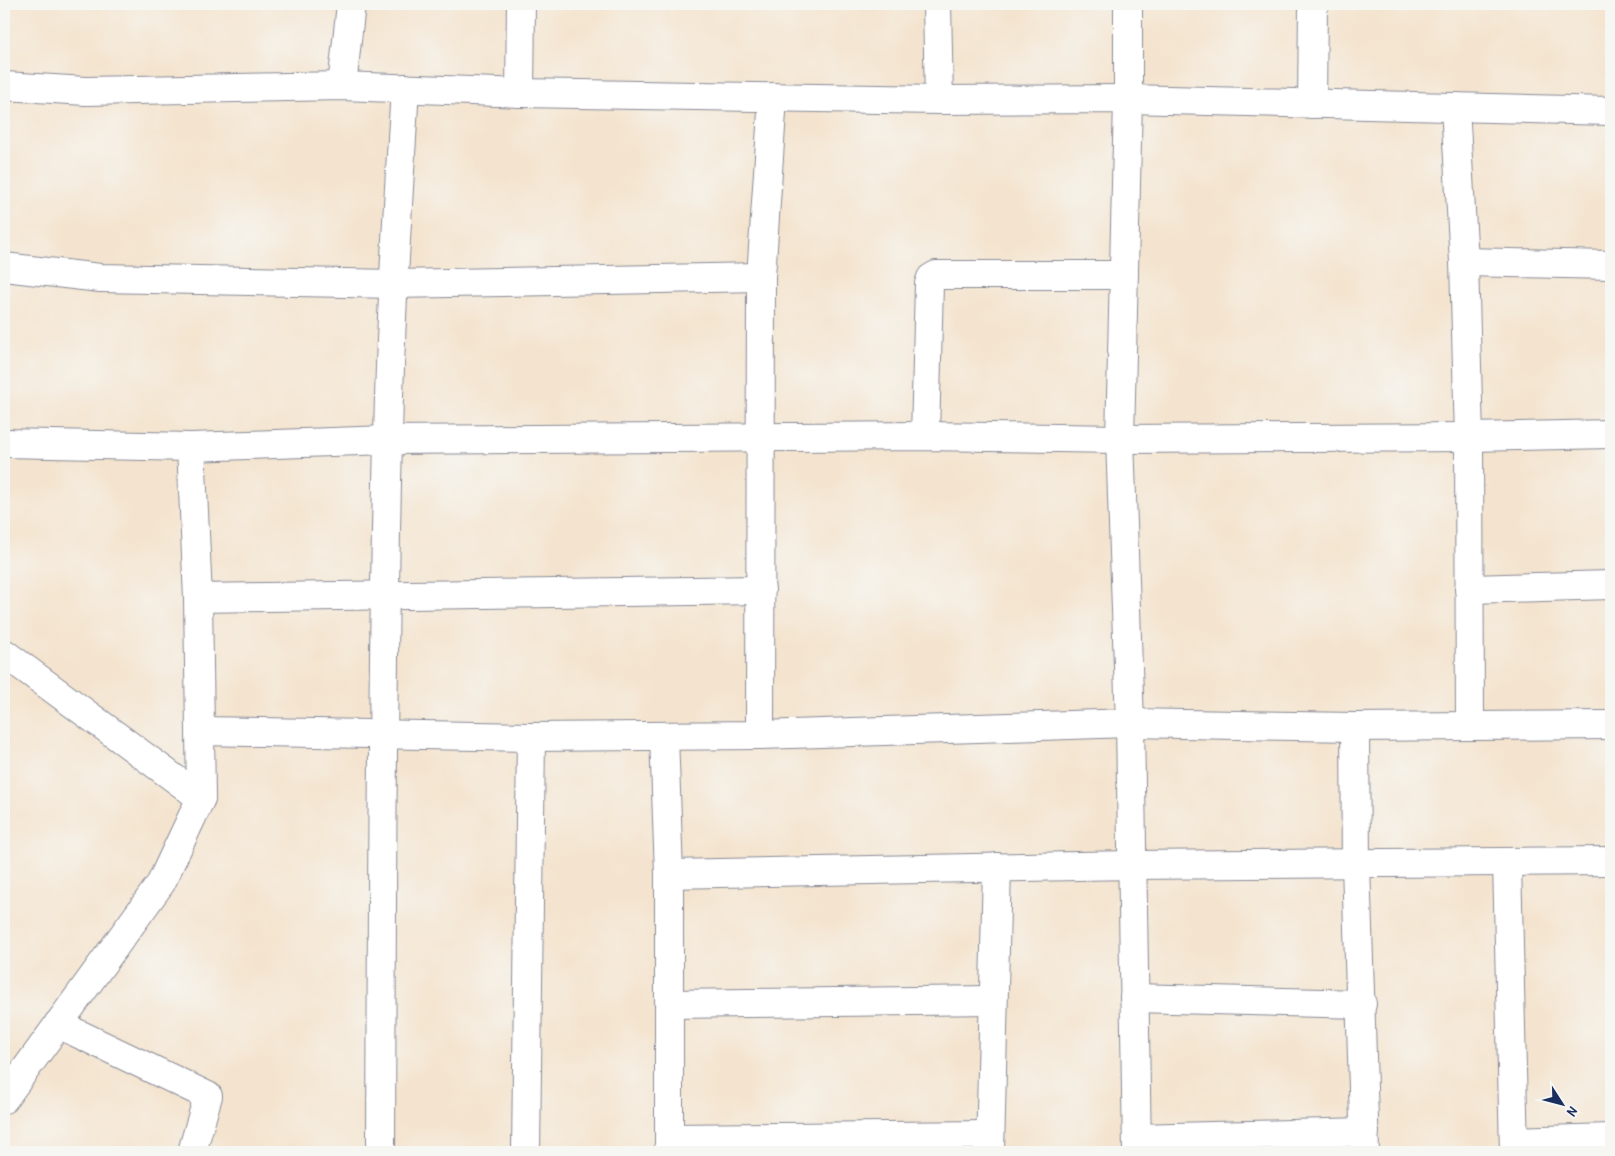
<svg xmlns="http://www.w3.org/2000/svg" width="1615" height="1156" font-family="'Patrick Hand',sans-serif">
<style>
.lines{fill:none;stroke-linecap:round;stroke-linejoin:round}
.minor-casing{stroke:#888a96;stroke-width:30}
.tertiary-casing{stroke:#888a96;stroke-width:30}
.minor{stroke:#fff;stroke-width:28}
.tertiary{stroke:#fff;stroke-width:28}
</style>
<rect width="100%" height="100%" fill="#f6f6f2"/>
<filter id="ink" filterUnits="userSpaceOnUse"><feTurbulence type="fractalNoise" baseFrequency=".02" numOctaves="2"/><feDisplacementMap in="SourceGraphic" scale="10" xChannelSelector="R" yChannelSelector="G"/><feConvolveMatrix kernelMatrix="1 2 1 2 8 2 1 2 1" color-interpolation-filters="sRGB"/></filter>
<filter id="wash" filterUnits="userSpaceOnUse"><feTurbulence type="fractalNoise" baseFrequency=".0096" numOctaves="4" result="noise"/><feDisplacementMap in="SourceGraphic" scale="20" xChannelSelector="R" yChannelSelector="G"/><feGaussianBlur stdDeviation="1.12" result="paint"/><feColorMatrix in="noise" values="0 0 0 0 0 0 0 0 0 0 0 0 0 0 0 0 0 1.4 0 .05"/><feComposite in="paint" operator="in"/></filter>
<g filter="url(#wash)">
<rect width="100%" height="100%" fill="#f4e4cf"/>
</g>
<g filter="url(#ink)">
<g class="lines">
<defs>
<g id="minor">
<polyline points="937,4 939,100"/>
<polyline points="4,86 86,91 342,86 520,93 939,100 1128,99 1611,111"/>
<polyline points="342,86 351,4"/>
<polyline points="520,93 521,4"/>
<polyline points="1312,104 1313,4"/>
<polyline points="1455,107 1464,262 1469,437 1470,726"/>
<polyline points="1464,262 1611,265"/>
<polyline points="4,267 100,278 394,284 761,277"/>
<polyline points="925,436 929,284 931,278 936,275 1124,275"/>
<polyline points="1469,589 1611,585"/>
<polyline points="198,598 761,590"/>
<polyline points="4,653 201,798"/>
<polyline points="1355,727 1356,864 1365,1152"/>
<polyline points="200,731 531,737 760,735 1130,723 1355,727 1611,725"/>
<polyline points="760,735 761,277 773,97"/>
<polyline points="664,736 669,874 669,1152"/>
<polyline points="1507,862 1514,1152"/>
<polyline points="669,874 1132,865 1611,861"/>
<polyline points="1134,998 1362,1004"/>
<polyline points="670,1004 993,1000"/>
<polyline points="58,1024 208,1096 192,1152"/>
<polyline points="4,1099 161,883 201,798 198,598 191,447"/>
<polyline points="670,1138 990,1135"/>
<polyline points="1137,1138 1365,1132"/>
<polyline points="1514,1141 1611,1138"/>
<path d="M381,1152c1,-237 1,-474 7,-711 2,-118 10,-235 17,-353"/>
<polyline points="526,1152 531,737"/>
<polyline points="990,1152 997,867"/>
</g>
<g id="tertiary">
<polyline points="1128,4 1128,99 1120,439 1130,723 1137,1152"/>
<polyline points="4,443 191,447 388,440 925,436 1120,439 1469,437 1611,434"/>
</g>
</defs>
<use href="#minor" class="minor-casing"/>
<use href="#tertiary" class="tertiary-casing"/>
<use href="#minor" class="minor"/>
<use href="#tertiary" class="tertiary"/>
</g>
</g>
<rect width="1615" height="1156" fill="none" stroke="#f6f6f2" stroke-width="20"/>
<g transform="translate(1562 1104) rotate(126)" stroke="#f6f6f2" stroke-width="4" paint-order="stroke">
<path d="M0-4L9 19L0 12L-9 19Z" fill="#1b2f5e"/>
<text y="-8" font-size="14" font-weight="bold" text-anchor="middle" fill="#1b2f5e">N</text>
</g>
</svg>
